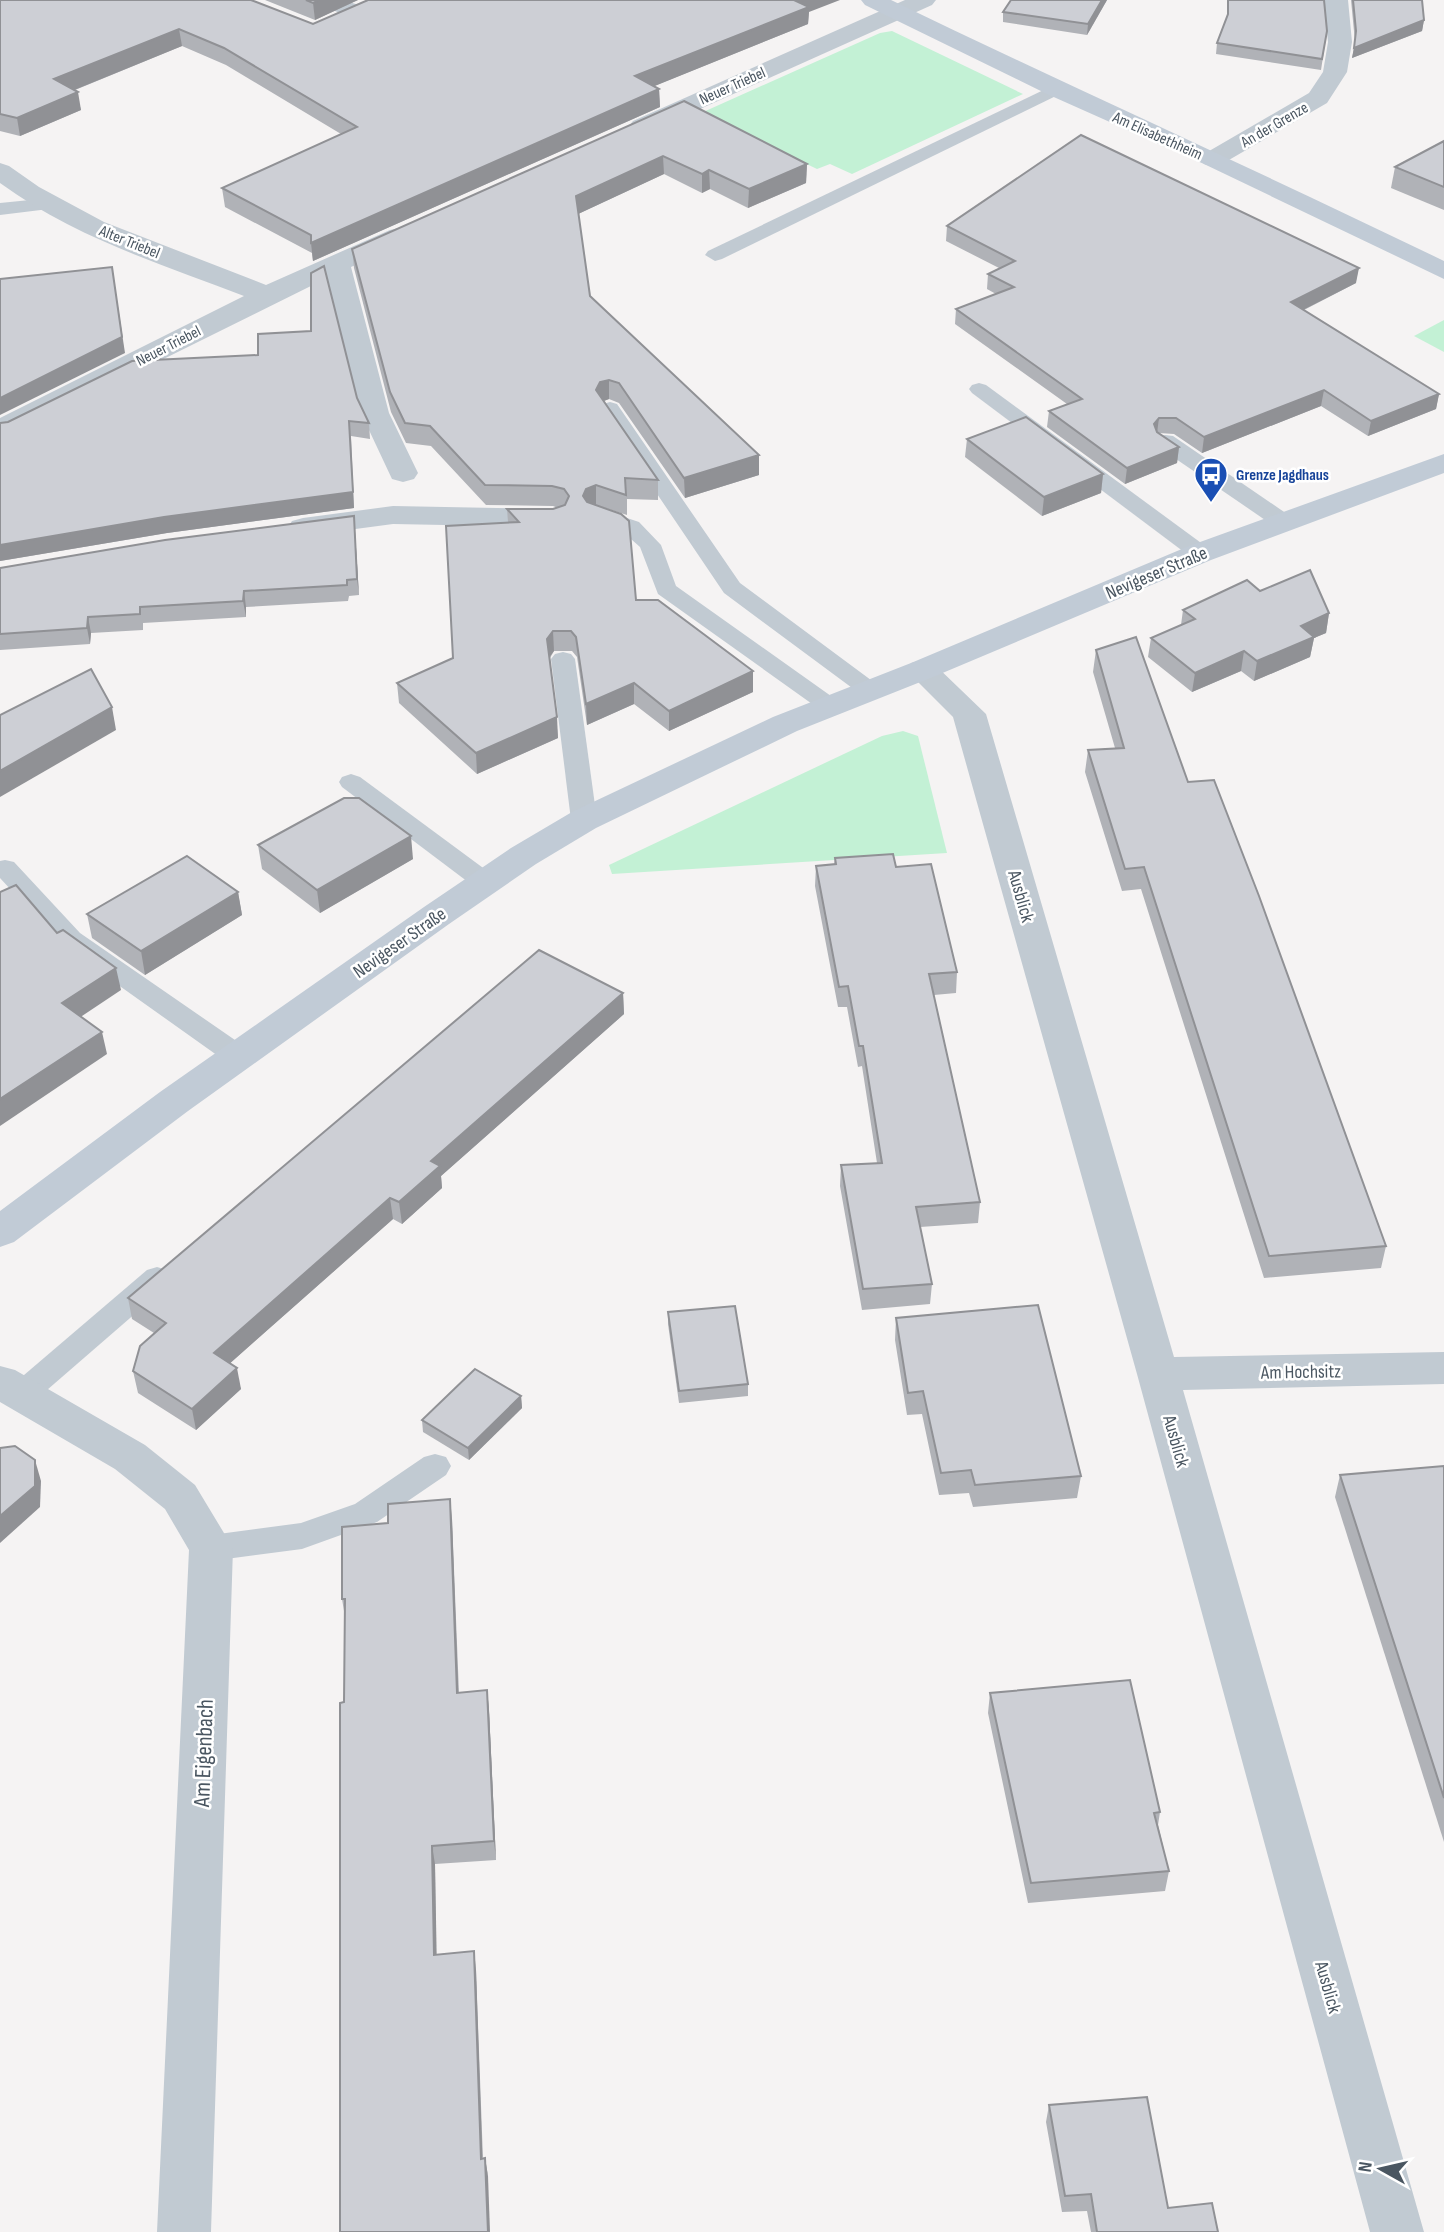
<svg xmlns="http://www.w3.org/2000/svg" width="1444" height="2232" font-family="'Sofia Sans Condensed',sans-serif">
<style>
.green{fill:#c3f1d5}
.lines{fill:none;stroke-linecap:round;stroke-linejoin:round}
.lane{fill:#c1cad2;fill-rule:evenodd}
.street{fill:#c1cad2;fill-rule:evenodd}
.secondary{fill:#c1cbd6;fill-rule:evenodd}
.wall{fill:#b0b2b7}
.shaded-wall{fill:#909195}
.building{fill:#cdcfd5;stroke:#909195;stroke-width:2}
.labels{text-anchor:middle;stroke-width:5;stroke-linejoin:round;paint-order:stroke}
.far-street-label{font-size:16px;fill:#4a5661;stroke:#fff}
.far-transit-label{font-size:16px;font-weight:bold;fill:#164399;stroke:#fff;text-anchor:start}
.street-label{font-size:19px;fill:#4a5661;stroke:#fff}
.near-street-label{font-size:23px;fill:#4a5661;stroke:#fff}
</style>
<rect width="100%" height="100%" fill="#f5f3f3"/>
<g class="green">
<polygon points="892,31 1023,94 852,174 830,164 817,169 701,113 880,33"/>
<polygon points="1444,320 1444,352 1414,336"/>
<polygon points="903,731 918,736 947,853 612,874 609,865 882,736"/>
</g>
<g class="lines">
<g class="lane">
<polygon points="1056,84 1065,89 1062,93 722,259 715,261 705,255 708,251"/>
<polygon points="50,198 57,200 59,204 57,208 0,215 0,203"/>
<polygon points="979,383 986,385 1208,548 1211,553 1208,558 1192,558 972,393 969,389 972,385"/>
<polygon points="610,402 617,404 740,583 879,686 883,691 879,696 863,696 724,593 599,408 603,404"/>
<polygon points="1165,435 1173,436 1290,516 1293,521 1290,526 1274,526 1157,446 1154,441 1157,436"/>
<polygon points="597,508 639,522 661,545 676,586 838,701 842,706 838,711 830,713 822,711 658,594 640,547 623,532 589,520 586,515 589,510"/>
<polygon points="563,652 571,654 575,659 597,820 593,826 584,828 575,826 571,820 551,659 555,654"/>
<polygon points="351,774 360,777 494,876 498,882 494,888 485,890 476,888 342,787 339,782 342,777"/>
<polygon points="5,860 14,862 80,933 248,1049 252,1056 248,1063 238,1065 228,1063 62,945 0,878 0,861"/>
<polygon points="157,1267 167,1270 172,1278 167,1286 32,1403 21,1407 10,1403 6,1395 10,1387 147,1270"/>
<polygon points="435,1454 446,1457 451,1466 446,1475 377,1522 302,1549 211,1561 200,1557 195,1548 200,1539 211,1535 301,1523 355,1504 424,1457"/>
</g>
<g class="street">
<path d="M316,0c18,0 42,0 54,12l-4,5h-16l-30,-12z"/>
<polygon points="905,0 936,0 932,5 651,131 642,134 633,131 629,126 633,121"/>
<polygon points="1324,0 1348,0 1352,42 1347,72 1327,103 1222,164 1213,167 1204,164 1200,159 1204,154 1309,93 1323,72 1328,42"/>
<path d="M0,163l9,3 30,21 65,35 162,63 124,-55 9,-2 9,2 4,6 -4,6 -57,25 38,146 29,60 -4,6 -11,3 -11,-3 -31,-66 -34,-135 -317,157 -10,3v-20l244,-122c-84,-32 -170,-59 -244,-113z"/>
<polygon points="393,506 553,509 564,512 568,518 564,524 553,527 393,524 303,536 292,533 288,527 292,521 303,518"/>
<polygon points="922,660 933,663 986,714 1174,1357 1444,1352 1444,1384 1183,1390 1424,2232 1370,2232 1137,1374 953,717 906,670 911,663"/>
<polygon points="0,1366 15,1370 145,1445 195,1485 233,1548 211,2232 157,2232 189,1550 165,1509 115,1469 0,1402"/>
</g>
<g class="secondary">
<path d="M861,0h30c184,89 370,172 553,261v18l-240,-115 -157,-70 -182,-89z"/>
<polygon points="1444,454 1444,473 1211,560 933,677 797,731 596,828 536,864 449,924 188,1111 14,1242 0,1247 0,1211 160,1092 424,907 511,848 572,812 773,717 911,663 1189,546"/>
</g>
</g>
<g class="wall">
<polygon points="0,0 313,24 809,12 808,24 654,86 659,89 660,107 313,261 312,253 225,207 222,188 341,134 226,65 182,46 75,90 81,110 20,136 0,131"/>
<polygon points="265,0 358,0 315,20"/>
<polygon points="1107,0 1087,35 1003,22 1003,12"/>
<polygon points="1227,0 1324,0 1327,31 1321,70 1216,54 1217,43 1227,18"/>
<polygon points="1351,0 1422,0 1424,20 1422,31 1352,58 1355,42"/>
<polygon points="684,101 807,164 806,183 748,208 710,189 702,193 664,174 578,214 590,296 759,475 685,498 619,403 609,399 604,401 658,480 658,500 627,499 627,515 596,505 636,600 753,692 669,731 634,704 587,725 577,657 572,651 554,651 550,658 558,738 477,774 399,703 397,683 453,658 508,522 507,509 553,509 558,508 553,506 486,505 431,446 406,443 391,412 354,268 352,249"/>
<polygon points="1444,141 1444,210 1391,188 1395,167"/>
<polygon points="947,226 1356,283 1304,310 1439,394 1436,409 1368,436 1321,406 1202,453 1174,434 1159,433 1179,447 1177,463 1125,484 1047,427 1049,411 1067,404 955,324 956,309 996,294 987,289 988,274 999,268 946,241"/>
<polygon points="357,398 369,423 370,439 351,436 354,508 167,533 0,561 0,423"/>
<polygon points="967,439 1103,474 1101,493 1042,516 965,457"/>
<polygon points="354,516 359,595 349,596 348,601 246,607 246,617 143,623 143,630 91,633 90,644 0,650 0,568"/>
<polygon points="1260,591 1329,613 1326,633 1314,638 1310,657 1254,681 1241,671 1192,692 1148,657 1151,638 1181,625 1183,610"/>
<polygon points="1096,650 1188,782 1386,1246 1381,1268 1264,1278 1141,889 1122,891 1085,772 1088,750 1115,748 1093,672"/>
<polygon points="258,845 413,859 320,913 262,869"/>
<polygon points="835,858 896,867 957,972 956,993 934,995 980,1202 978,1223 920,1227 932,1284 930,1304 862,1310 840,1186 841,1165 877,1163 862,1066 858,1067 847,1007 838,1007 815,886 816,866 834,864"/>
<polygon points="238,892 242,915 145,975 92,938 87,914"/>
<polygon points="623,993 624,1014 441,1176 442,1188 402,1224 393,1219 230,1363 241,1389 196,1430 138,1393 133,1371 154,1333 132,1319 128,1298"/>
<polygon points="668,1312 748,1384 748,1396 679,1403 668,1324"/>
<polygon points="896,1318 1081,1476 1077,1498 973,1507 969,1493 939,1495 922,1414 907,1415 895,1340"/>
<polygon points="521,1396 522,1408 469,1460 423,1432 422,1420"/>
<polygon points="1444,1466 1444,1842 1335,1497 1340,1475"/>
<polygon points="452,1519 459,1693 487,1690 489,1710 496,1860 435,1864 436,1955 476,1970 483,2159 485,2158 488,2176 344,1702 345,1617 342,1599"/>
<polygon points="990,1693 1160,1812 1158,1825 1169,1871 1165,1891 1028,1903 988,1713"/>
<polygon points="1049,2105 1168,2208 1218,2232 1091,2232 1087,2211 1062,2212 1046,2122"/>
</g>
<g class="shaded-wall">
<polygon points="319,0 358,0 315,20 313,3"/>
<polygon points="793,0 840,0 809,12 808,24 635,94 635,76"/>
<polygon points="1102,0 1107,0 1087,35 1088,24"/>
<polygon points="1424,20 1422,31 1352,58 1354,48"/>
<polygon points="179,29 182,46 57,97 54,79"/>
<polygon points="659,89 660,107 313,261 311,243"/>
<polygon points="78,92 81,110 20,136 17,118"/>
<polygon points="663,156 664,174 576,215 576,196"/>
<polygon points="807,164 806,183 748,208 749,189"/>
<polygon points="709,170 710,189 702,193 702,174"/>
<polygon points="112,267 125,353 0,415 0,398"/>
<polygon points="1359,268 1356,283 1289,317 1291,302"/>
<polygon points="609,380 609,399 601,402 596,390 600,382"/>
<polygon points="1324,390 1321,406 1202,453 1204,437"/>
<polygon points="1439,394 1436,409 1368,436 1371,421"/>
<polygon points="1159,418 1157,433 1154,424"/>
<polygon points="349,421 354,508 167,533 0,561 0,545"/>
<polygon points="1179,447 1177,463 1125,484 1127,468"/>
<polygon points="759,455 759,475 685,498 684,478"/>
<polygon points="1103,474 1101,493 1042,516 1044,497"/>
<polygon points="596,485 596,505 584,516 583,496 586,489"/>
<polygon points="354,516 355,532 359,595 357,579"/>
<polygon points="244,591 246,607 246,617 243,601"/>
<polygon points="1329,613 1326,633 1314,638 1310,657 1254,681 1257,661 1301,626"/>
<polygon points="88,617 91,633 90,644 87,628"/>
<polygon points="553,631 554,651 548,659 547,639"/>
<polygon points="1244,651 1241,671 1192,692 1195,673"/>
<polygon points="753,671 753,692 669,731 669,711"/>
<polygon points="634,683 634,704 587,725 586,704"/>
<polygon points="112,707 116,730 0,797 0,771"/>
<polygon points="557,717 558,738 477,774 476,753"/>
<polygon points="411,836 413,859 320,913 317,890"/>
<polygon points="238,892 242,915 145,975 141,951"/>
<polygon points="116,968 121,990 67,1026 62,1003"/>
<polygon points="623,993 624,1014 441,1176 442,1188 402,1224 399,1202 431,1161"/>
<polygon points="102,1032 107,1054 0,1126 0,1099"/>
<polygon points="390,1198 393,1219 218,1374 214,1353"/>
<polygon points="237,1368 241,1389 196,1430 192,1409"/>
<polygon points="521,1396 522,1408 469,1460 468,1448"/>
<polygon points="35,1460 41,1481 40,1507 0,1543 0,1516"/>
<polygon points="450,1499 452,1519 459,1712 457,1693"/>
<polygon points="487,1690 489,1710 496,1860 494,1841"/>
<polygon points="432,1846 435,1864 437,1974 434,1955"/>
<polygon points="474,1951 476,1970 483,2176 481,2159"/>
<polygon points="485,2158 488,2176 490,2232 488,2232"/>
</g>
<g class="building">
<polygon points="0,0 251,0 313,24 368,0 794,0 809,7 635,76 659,89 311,243 311,235 222,188 357,127 224,48 179,29 54,79 78,92 17,118 0,114"/>
<polygon points="306,0 319,0 313,3"/>
<polygon points="1011,0 1102,0 1088,24 1003,12"/>
<polygon points="1228,0 1324,0 1327,31 1322,59 1217,43 1228,14"/>
<polygon points="1353,0 1422,0 1424,20 1354,48 1356,31"/>
<polygon points="684,101 807,164 749,189 709,170 702,174 663,156 576,196 590,296 759,455 684,478 619,383 609,380 600,382 596,390 658,480 625,478 626,495 596,485 586,489 583,496 587,502 621,514 629,521 636,600 658,600 753,671 669,711 634,683 586,704 576,637 571,631 553,631 547,639 557,717 476,753 397,683 453,658 446,526 519,522 507,509 553,509 565,505 569,496 564,489 552,486 485,485 430,426 405,423 390,392 352,249"/>
<polygon points="1081,135 1359,268 1291,302 1439,394 1371,421 1324,390 1204,437 1176,418 1159,418 1154,424 1157,432 1179,447 1127,468 1049,411 1082,399 956,309 1014,287 988,274 1015,261 947,226"/>
<polygon points="1444,141 1444,187 1395,167"/>
<polygon points="324,266 357,398 369,423 349,421 353,492 164,517 0,545 0,423 8,422 132,361 258,355 258,334 311,331 311,273"/>
<polygon points="112,267 122,337 0,398 0,279"/>
<polygon points="1026,417 1103,474 1044,497 967,439"/>
<polygon points="354,516 357,579 347,580 347,585 244,591 243,601 140,607 140,614 88,617 87,628 0,634 0,568 165,540"/>
<polygon points="1310,570 1329,613 1301,626 1314,637 1257,661 1244,651 1195,673 1151,638 1195,619 1183,610 1247,580 1260,591"/>
<polygon points="1136,637 1188,782 1214,780 1259,896 1386,1246 1269,1256 1144,867 1125,869 1088,750 1124,748 1096,650"/>
<polygon points="91,669 112,707 0,771 0,715"/>
<polygon points="344,798 359,798 411,836 317,890 258,845"/>
<polygon points="893,854 896,867 931,864 957,972 929,974 980,1202 916,1207 932,1284 863,1289 841,1165 882,1163 863,1046 859,1046 848,986 839,987 816,866 836,864 835,858"/>
<polygon points="187,856 238,892 141,951 87,914"/>
<polygon points="16,885 57,933 63,930 116,968 62,1003 102,1032 0,1099 0,892"/>
<polygon points="539,950 623,993 431,1161 440,1166 399,1202 390,1198 214,1353 237,1368 192,1409 133,1371 140,1346 166,1323 128,1298"/>
<polygon points="1038,1305 1081,1476 975,1485 971,1470 941,1473 923,1391 908,1393 896,1318"/>
<polygon points="735,1306 748,1384 679,1391 668,1312"/>
<polygon points="475,1369 521,1396 468,1448 422,1420"/>
<polygon points="15,1446 35,1460 35,1486 0,1516 0,1448"/>
<polygon points="1444,1466 1444,1798 1340,1475"/>
<polygon points="450,1499 457,1693 487,1690 494,1841 432,1846 434,1955 474,1951 481,2159 485,2158 488,2232 340,2232 340,1703 344,1702 345,1599 342,1599 342,1527 388,1523 388,1504"/>
<polygon points="1130,1680 1160,1812 1154,1813 1169,1871 1031,1883 990,1693"/>
<polygon points="1147,2097 1168,2208 1212,2203 1218,2232 1097,2232 1091,2194 1065,2196 1049,2105"/>
</g>
<defs>
<symbol id="bus-pin" viewBox="-11 -11 22 30"><path d="M0 17L-7.5 6A9.5 9.5 0 1 1 7.5 6Z" fill="#1a4fb4" stroke="#fff"/><path d="M-5-6H5V4H4V6H2V4H-2V6H-4V4H-5ZM-3.5-4V0h7V-4ZM-3.5 1.2v1.5H-2V1.2ZM2 1.2v1.5H3.5V1.2Z" fill="#fff"/></symbol>
</defs>
<g fill-rule="evenodd">
<use href="#bus-pin" x="1192" y="455" width="38" height="52"/>
</g>
<g class="labels">
<g class="far-street-label">
<text transform="translate(732 85) rotate(-24)" y="6">Neuer Triebel</text>
<text transform="translate(1274 124) rotate(-30)" y="6">An der Grenze</text>
<text transform="translate(1158 135) rotate(24)" y="6">Am Elisabethheim</text>
<text transform="translate(130 241) rotate(22)" y="6">Alter Triebel</text>
<text transform="translate(168 345) rotate(-27)" y="6">Neuer Triebel</text>
</g>
<g class="far-transit-label">
<text x="1236" y="480">Grenze Jagdhaus</text>
</g>
<g class="street-label">
<text transform="translate(1156 572) rotate(-23)" y="7">Nevigeser Straße</text>
<text transform="translate(1022 896) rotate(74)" y="7">Ausblick</text>
<text transform="translate(399 942) rotate(-35)" y="7">Nevigeser Straße</text>
<text transform="translate(1301 1371) rotate(-1)" y="7">Am Hochsitz</text>
<text transform="translate(1177 1441) rotate(74)" y="7">Ausblick</text>
<text transform="translate(1329 1987) rotate(74)" y="7">Ausblick</text>
</g>
<g class="near-street-label">
<text transform="translate(203 1753) rotate(-88)" y="8">Am Eigenbach</text>
</g>
</g>
<g transform="translate(1381 2169) rotate(278)" stroke="#ffffff" stroke-width="5" paint-order="stroke">
<path d="M0-5L12 26L0 18L-12 26Z" fill="#4a5661"/>
<text y="-10" font-size="19" font-weight="bold" text-anchor="middle" fill="#4a5661">N</text>
</g>
</svg>
